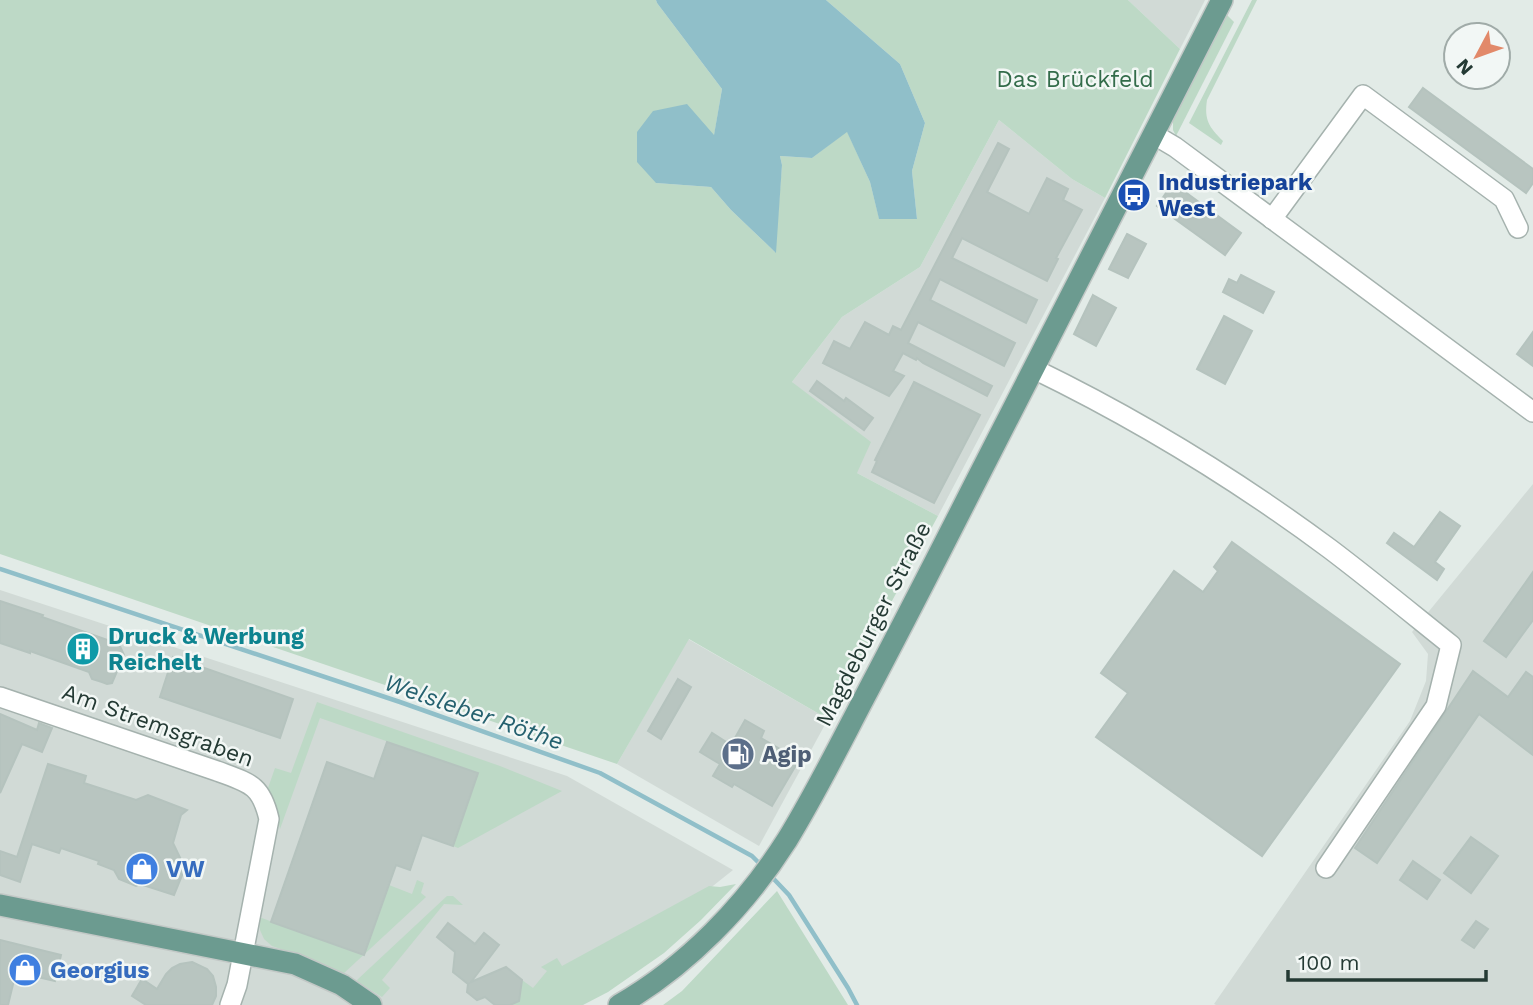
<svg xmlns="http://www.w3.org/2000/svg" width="1533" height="1005" font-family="'Work Sans',sans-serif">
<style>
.built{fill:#d1dad6}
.green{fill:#bdd9c6}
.water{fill:#90bfc9}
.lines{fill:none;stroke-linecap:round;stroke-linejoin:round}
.stream{stroke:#90bfc9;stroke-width:4.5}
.building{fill:#b8c5c0;stroke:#b5c3be;stroke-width:2}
.minor-casing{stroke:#a5b2ae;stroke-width:22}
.major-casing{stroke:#c2c8c6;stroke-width:24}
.minor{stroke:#fff;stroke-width:19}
.major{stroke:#6c9b90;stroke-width:21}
.labels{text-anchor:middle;stroke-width:5;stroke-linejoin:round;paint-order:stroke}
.park-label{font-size:23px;fill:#336c4a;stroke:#f2f7f5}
.transit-label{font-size:23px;font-weight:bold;fill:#164399;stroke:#f2f7f5;text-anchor:start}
.street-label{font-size:23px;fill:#243a34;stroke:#f2f7f5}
.culture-label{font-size:23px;font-weight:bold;fill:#0d838f;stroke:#f2f7f5;text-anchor:start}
.service-label{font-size:23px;font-weight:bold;fill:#4e5e75;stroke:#f2f7f5;text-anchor:start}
.shop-label{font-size:23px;font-weight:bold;fill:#366cbe;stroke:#f2f7f5;text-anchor:start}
.water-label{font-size:24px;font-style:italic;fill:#25616f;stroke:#f2f7f5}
</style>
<rect width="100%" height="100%" fill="#e2ebe7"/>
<g class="built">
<polygon points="1128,0 1205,0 1180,49"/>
<polygon points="999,120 1072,179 1105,198 938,516 857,473 792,382 842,317 920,267"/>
<polygon points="1533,484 1533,1005 1216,1005 1214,1004 1410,721 1426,681 1428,654 1412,632"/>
<polygon points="0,590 567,776 733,870 563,1005 0,1005"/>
<polygon points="688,639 828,719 759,846 617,764"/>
</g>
<g class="green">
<polygon points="0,0 656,0 657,3 722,89 714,136 656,183 711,187 731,210 775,252 782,165 780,156 812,158 847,131 870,182 879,218 917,219 912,171 925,123 900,64 826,0 1128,0 1180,49 1105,198 1072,179 999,120 920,267 842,317 792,382 871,442 857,473 938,516 828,719 689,639 617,764 0,554"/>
<path d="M1252,0h5l-50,100c-3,20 2,27 16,41l-2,4 -32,-22z"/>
<polygon points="1226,14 1234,22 1176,136 1173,130 1173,115"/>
<polygon points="317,702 500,766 562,791 458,848 453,846 478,773 320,718 280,829 274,801 268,788 275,768 291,773"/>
<polygon points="417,880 424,883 421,893 426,897 343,974 313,960 272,946 264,939 260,930 259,917 364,955 389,885 412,894"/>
<polygon points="736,884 701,920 664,953 608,992 583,1005 510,1005 519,1001 522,980 533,988 547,971 541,967 557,958 562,966 709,886 720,887"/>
<polygon points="777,891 848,1005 663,1005 682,991"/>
<polygon points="447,896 453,896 463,905 444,904 382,980 390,988 382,997 358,982 357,980"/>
</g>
<polygon class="water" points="656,0 826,0 900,64 925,123 912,171 917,219 879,219 870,182 847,132 812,158 780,156 782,165 776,253 731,210 711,187 656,183 637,162 637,132 653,111 687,104 714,135 722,89 657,3"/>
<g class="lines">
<g class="stream">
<polyline points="0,569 400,702 600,773 752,856 762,866"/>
<polyline points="770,875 789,895 848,988 857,1005"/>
</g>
</g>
<g class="building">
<polygon points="1423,88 1533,169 1533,183 1526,193 1409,107"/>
<polygon points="998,143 1009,149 987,192 1029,214 1047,178 1068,189 1063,200 1082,210 1056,258 1058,259 1047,281 962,238 952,258 1037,300 1026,323 940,279 930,300 1015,343 1004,366 918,322 908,343 992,386 987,396 923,363 917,358 916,360 903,353 893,371 904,376 889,396 823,363 834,341 850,349 865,322 889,335 893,326 901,330"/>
<polygon points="1173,183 1241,233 1225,255 1157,206"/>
<polygon points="1127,234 1146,244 1128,278 1109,269"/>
<polygon points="1241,275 1274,292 1263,313 1223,292 1229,279 1237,283"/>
<polygon points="1093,295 1116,308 1096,346 1074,334"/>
<polygon points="1224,316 1252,331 1225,384 1197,369"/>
<polygon points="1533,332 1533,366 1517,354"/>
<polygon points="817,381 844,401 846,398 873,418 864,430 810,391"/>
<polygon points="914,382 980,415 934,503 872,472 877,461 875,460"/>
<polygon points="1440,512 1460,526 1435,562 1444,569 1437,580 1387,543 1394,533 1414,547"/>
<polygon points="1232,542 1400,664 1262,856 1096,737 1128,693 1101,673 1174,571 1203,592 1218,571 1214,567"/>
<polygon points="1533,572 1533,620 1506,657 1484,641"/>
<polygon points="0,601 43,615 42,617 119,644 124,655 112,683 107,684 102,682 92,679 89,672 30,651 30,653 0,643"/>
<polygon points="173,657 293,699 280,738 160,697"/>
<polygon points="1473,671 1508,697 1526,672 1533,677 1533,755 1479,714 1377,863 1355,848"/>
<polygon points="678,679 691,687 661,739 648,731"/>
<polygon points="0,714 37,730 39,723 52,728 42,752 22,744 0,793"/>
<polygon points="745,720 764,731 761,738 799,760 772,806 734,784 732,787 713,776 720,764 700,752 712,733 731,745"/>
<polygon points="387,742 478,773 453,846 422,835 410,870 396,865 364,955 271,922 327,762 374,779"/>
<polygon points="48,764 86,776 84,783 136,800 148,795 187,810 181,815 173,843 185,868 174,895 140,884 136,886 119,879 114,870 98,864 99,861 61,848 59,853 32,844 20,882 0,875 0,851 17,857"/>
<polygon points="1471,837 1498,856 1471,893 1444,873"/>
<polygon points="1413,861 1440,880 1427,899 1400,880"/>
<polygon points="1476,921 1488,929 1474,948 1462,940"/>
<polygon points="448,923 475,944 484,933 499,945 471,982 506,967 522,980 519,1001 510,1005 495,1005 485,997 477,1000 467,992 468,984 453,972 455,952 437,937"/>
<polygon points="0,940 61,955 55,981 16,972 8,1005 0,1005"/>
<polygon points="192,962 207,969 213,976 216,987 216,996 212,1005 146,1005 132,996 142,979 157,989 166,974 172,968 180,964"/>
</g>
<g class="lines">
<defs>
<g id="minor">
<polyline points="1153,134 1175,147 1533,412"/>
<polyline points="1272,219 1363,95 1504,199 1518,228"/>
<path d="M1034,369c103,50 203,111 296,180 41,31 81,64 121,96l-15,61 -110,162"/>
<path d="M0,697l217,74c32,12 44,13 52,48l-32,166 -7,20"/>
</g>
<g id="major">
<polyline points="0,905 295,964 342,985 371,1005"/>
<path d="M619,1005c68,-39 126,-99 168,-165 27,-44 50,-90 74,-136 38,-72 75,-144 112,-217 83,-162 166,-325 249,-487"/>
</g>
</defs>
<use href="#minor" class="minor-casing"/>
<use href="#major" class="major-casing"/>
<use href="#minor" class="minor"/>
<use href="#major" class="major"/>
</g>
<defs>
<symbol id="bus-disc" viewBox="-11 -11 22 22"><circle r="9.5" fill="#1a4fb4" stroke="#f2f7f5"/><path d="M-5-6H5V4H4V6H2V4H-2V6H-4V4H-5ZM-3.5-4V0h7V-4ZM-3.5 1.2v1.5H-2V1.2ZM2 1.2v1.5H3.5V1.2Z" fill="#fff"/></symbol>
<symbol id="building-disc" viewBox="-11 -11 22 22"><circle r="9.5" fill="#0f9aa8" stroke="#f2f7f5"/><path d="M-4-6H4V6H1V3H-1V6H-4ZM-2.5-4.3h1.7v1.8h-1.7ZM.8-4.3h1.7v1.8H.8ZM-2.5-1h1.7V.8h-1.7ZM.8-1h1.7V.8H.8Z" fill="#fff"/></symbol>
<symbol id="fuel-disc" viewBox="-11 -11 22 22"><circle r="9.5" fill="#5c6f8a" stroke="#f2f7f5"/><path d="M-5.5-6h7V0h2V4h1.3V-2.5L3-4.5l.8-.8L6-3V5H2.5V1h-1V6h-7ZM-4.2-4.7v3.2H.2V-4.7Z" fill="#fff"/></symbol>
<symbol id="shop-disc" viewBox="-11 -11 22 22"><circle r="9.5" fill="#3f7fe0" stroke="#f2f7f5"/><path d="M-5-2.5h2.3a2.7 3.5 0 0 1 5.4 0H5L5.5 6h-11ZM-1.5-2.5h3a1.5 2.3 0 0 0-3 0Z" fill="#fff"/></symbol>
</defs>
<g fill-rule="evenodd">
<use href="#bus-disc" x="1115" y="176" width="38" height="38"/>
<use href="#building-disc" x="64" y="630" width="38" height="38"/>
<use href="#fuel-disc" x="719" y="735" width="38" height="38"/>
<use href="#shop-disc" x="123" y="850" width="38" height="38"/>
<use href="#shop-disc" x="6" y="951" width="38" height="38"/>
</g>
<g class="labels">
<g class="park-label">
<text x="1075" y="87">Das Brückfeld</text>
</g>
<g class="transit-label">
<text x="1158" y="190">Industriepark<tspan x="1158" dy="26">West</tspan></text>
</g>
<g class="street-label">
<text transform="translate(873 624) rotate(-63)" y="8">Magdeburger Straße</text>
<text transform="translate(158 725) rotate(20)" y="8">Am Stremsgraben</text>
</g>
<g class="culture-label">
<text x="108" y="644">Druck &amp; Werbung<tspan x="108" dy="26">Reichelt</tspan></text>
</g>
<g class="service-label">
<text x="762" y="762">Agip</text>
</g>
<g class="shop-label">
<text x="166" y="877">VW</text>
<text x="50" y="978">Georgius</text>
</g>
<g class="water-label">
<text transform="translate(474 712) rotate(19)" y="8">Welsleber Röthe</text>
</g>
</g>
<g transform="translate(1477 56) rotate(229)"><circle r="33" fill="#f2f7f5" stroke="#a0aba8" stroke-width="2"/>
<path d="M0-5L12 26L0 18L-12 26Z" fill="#e28969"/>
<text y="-10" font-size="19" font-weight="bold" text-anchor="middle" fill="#243a34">N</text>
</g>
<path d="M1288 970v10h198v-10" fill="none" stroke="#243a34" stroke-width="3.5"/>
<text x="1298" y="970" font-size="21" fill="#243a34" stroke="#f2f7f5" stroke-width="5" paint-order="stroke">100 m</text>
</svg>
